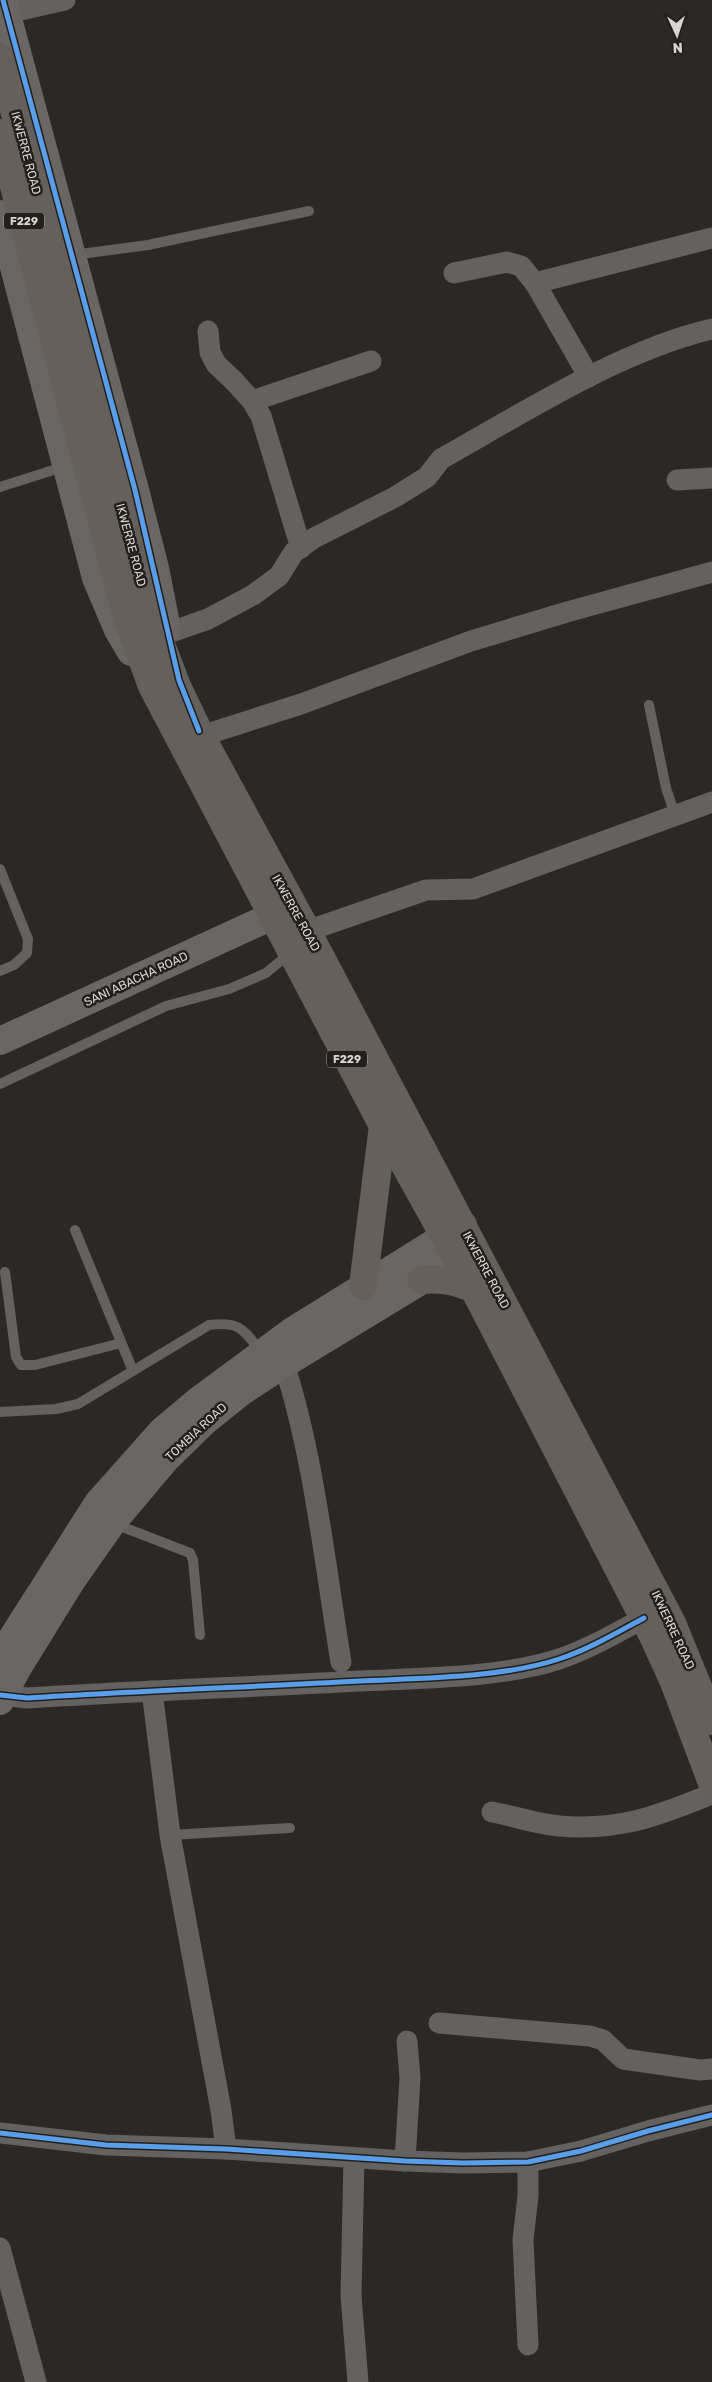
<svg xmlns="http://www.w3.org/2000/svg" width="712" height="2382" font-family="Rubik,sans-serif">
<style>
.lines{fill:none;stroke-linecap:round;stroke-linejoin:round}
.lane{stroke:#636260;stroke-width:10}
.street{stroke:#636260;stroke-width:21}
.secondary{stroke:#696663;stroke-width:28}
.primary{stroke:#65605b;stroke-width:28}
.cycleway-casing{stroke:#22201d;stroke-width:8}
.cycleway{stroke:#5a9eea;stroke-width:5}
.labels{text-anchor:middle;stroke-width:5;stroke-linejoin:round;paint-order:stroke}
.shield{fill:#22201d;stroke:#a19f9c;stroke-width:1}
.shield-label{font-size:11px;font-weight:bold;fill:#d7d5d3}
.street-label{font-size:12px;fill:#d7d5d3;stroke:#22201d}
</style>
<rect width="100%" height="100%" fill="#2a2927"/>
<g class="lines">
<g class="lane">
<polyline points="73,255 148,245 309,211"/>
<polyline points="0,487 66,466"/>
<polyline points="649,705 666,788 675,815"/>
<polyline points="0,869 28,939 27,953 14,965 0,971"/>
<polyline points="0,1084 166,1006 229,989 266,973 290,953"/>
<polyline points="75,1230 133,1371"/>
<polyline points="5,1272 16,1357 21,1365 35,1365 121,1343"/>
<path d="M0,1412l56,-3 22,-5 131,-79c31,-4 34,4 52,27"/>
<polyline points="115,1524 190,1553 193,1560 200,1635"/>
<polyline points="170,1835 290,1828"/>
</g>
<g class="street">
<polyline points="7,13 65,0"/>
<polyline points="454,273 507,262 521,266 535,283 589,377"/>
<polyline points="535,283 712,238"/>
<polyline points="208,331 210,352 216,364 234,381 252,401 261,416 301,548"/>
<polyline points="252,401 371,361"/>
<polyline points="677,480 712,478"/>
<path d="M168,633l40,-14 45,-24 26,-19 15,-24 20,-14 81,-41 32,-20 14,-18c82,-46 180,-109 271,-130"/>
<polyline points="201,736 301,704 471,641 567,612 712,572"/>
<polyline points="307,931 426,890 473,889 712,802"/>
<path d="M284,1364c30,93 41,201 57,298"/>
<polyline points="152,1691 170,1835 221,2110 226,2149"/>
<path d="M0,1695l27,3c110,-7 222,-11 333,-17 60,-3 142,-3 199,-22 30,-10 57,-26 85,-41"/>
<path d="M492,1812c22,4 45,12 67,14 61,5 99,-10 153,-32"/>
<polyline points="439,2023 590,2036 603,2040 623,2059 700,2070 712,2069"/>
<polyline points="0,2133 106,2145 226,2149 405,2161 463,2163 528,2162 581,2151 648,2131 712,2115"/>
<polyline points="354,2158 351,2296 358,2382"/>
<polyline points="405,2161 410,2078 407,2041"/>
<polyline points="528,2162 528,2196 523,2240 528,2345"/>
<polyline points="0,2248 36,2382"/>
</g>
<g class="secondary">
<polyline points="3,0 135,490 155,568 167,629"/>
<polyline points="0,214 96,578 118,630 131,652"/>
<polyline points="0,1041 272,916"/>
<polyline points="0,1657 98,1503 162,1431 199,1400 291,1332 463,1225"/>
<polyline points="0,1701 17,1669 72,1580 112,1523 166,1459 205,1421 241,1392 284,1364 442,1268"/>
</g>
<g class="primary">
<polyline points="0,58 133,555 162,647 177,686 201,736 307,931 672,1623 712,1721"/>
<polyline points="0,133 127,618 152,686 383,1126 474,1289 652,1634 674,1682 712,1783"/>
<path d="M421,1280c20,-2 34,1 53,9"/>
<polyline points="363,1286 383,1126"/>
</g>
<defs>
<g id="cycleway">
<polyline points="3,0 135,490 179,680 199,731"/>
<path d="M0,1695l27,3c110,-7 222,-11 333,-17 60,-3 142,-3 199,-22 30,-10 57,-26 85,-41"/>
<polyline points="0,2133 106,2145 226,2149 405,2161 463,2163 528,2162 581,2151 648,2131 712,2115"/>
</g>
</defs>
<use href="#cycleway" class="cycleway-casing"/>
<use href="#cycleway" class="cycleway"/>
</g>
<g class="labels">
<g class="shield">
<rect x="4" y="212.5" width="40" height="17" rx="4"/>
<rect x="327" y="1050.5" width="40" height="17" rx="4"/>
</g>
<g class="shield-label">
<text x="24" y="225">F229</text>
<text x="347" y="1063">F229</text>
</g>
<g class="street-label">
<text transform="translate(26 153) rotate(75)" y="4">IKWERRE ROAD</text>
<text transform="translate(131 545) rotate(75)" y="4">IKWERRE ROAD</text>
<text transform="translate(296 913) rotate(61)" y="4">IKWERRE ROAD</text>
<text transform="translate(136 979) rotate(-25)" y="4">SANI ABACHA ROAD</text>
<text transform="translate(486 1270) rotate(62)" y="4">IKWERRE ROAD</text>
<text transform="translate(196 1432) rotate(-43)" y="4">TOMBIA ROAD</text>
<text transform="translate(673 1630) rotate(65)" y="4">IKWERRE ROAD</text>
</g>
</g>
<g transform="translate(677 35) rotate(177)" stroke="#22201d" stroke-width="4" paint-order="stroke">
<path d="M0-4L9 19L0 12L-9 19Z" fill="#d7d5d3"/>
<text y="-8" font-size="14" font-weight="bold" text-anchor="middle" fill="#d7d5d3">N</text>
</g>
</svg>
